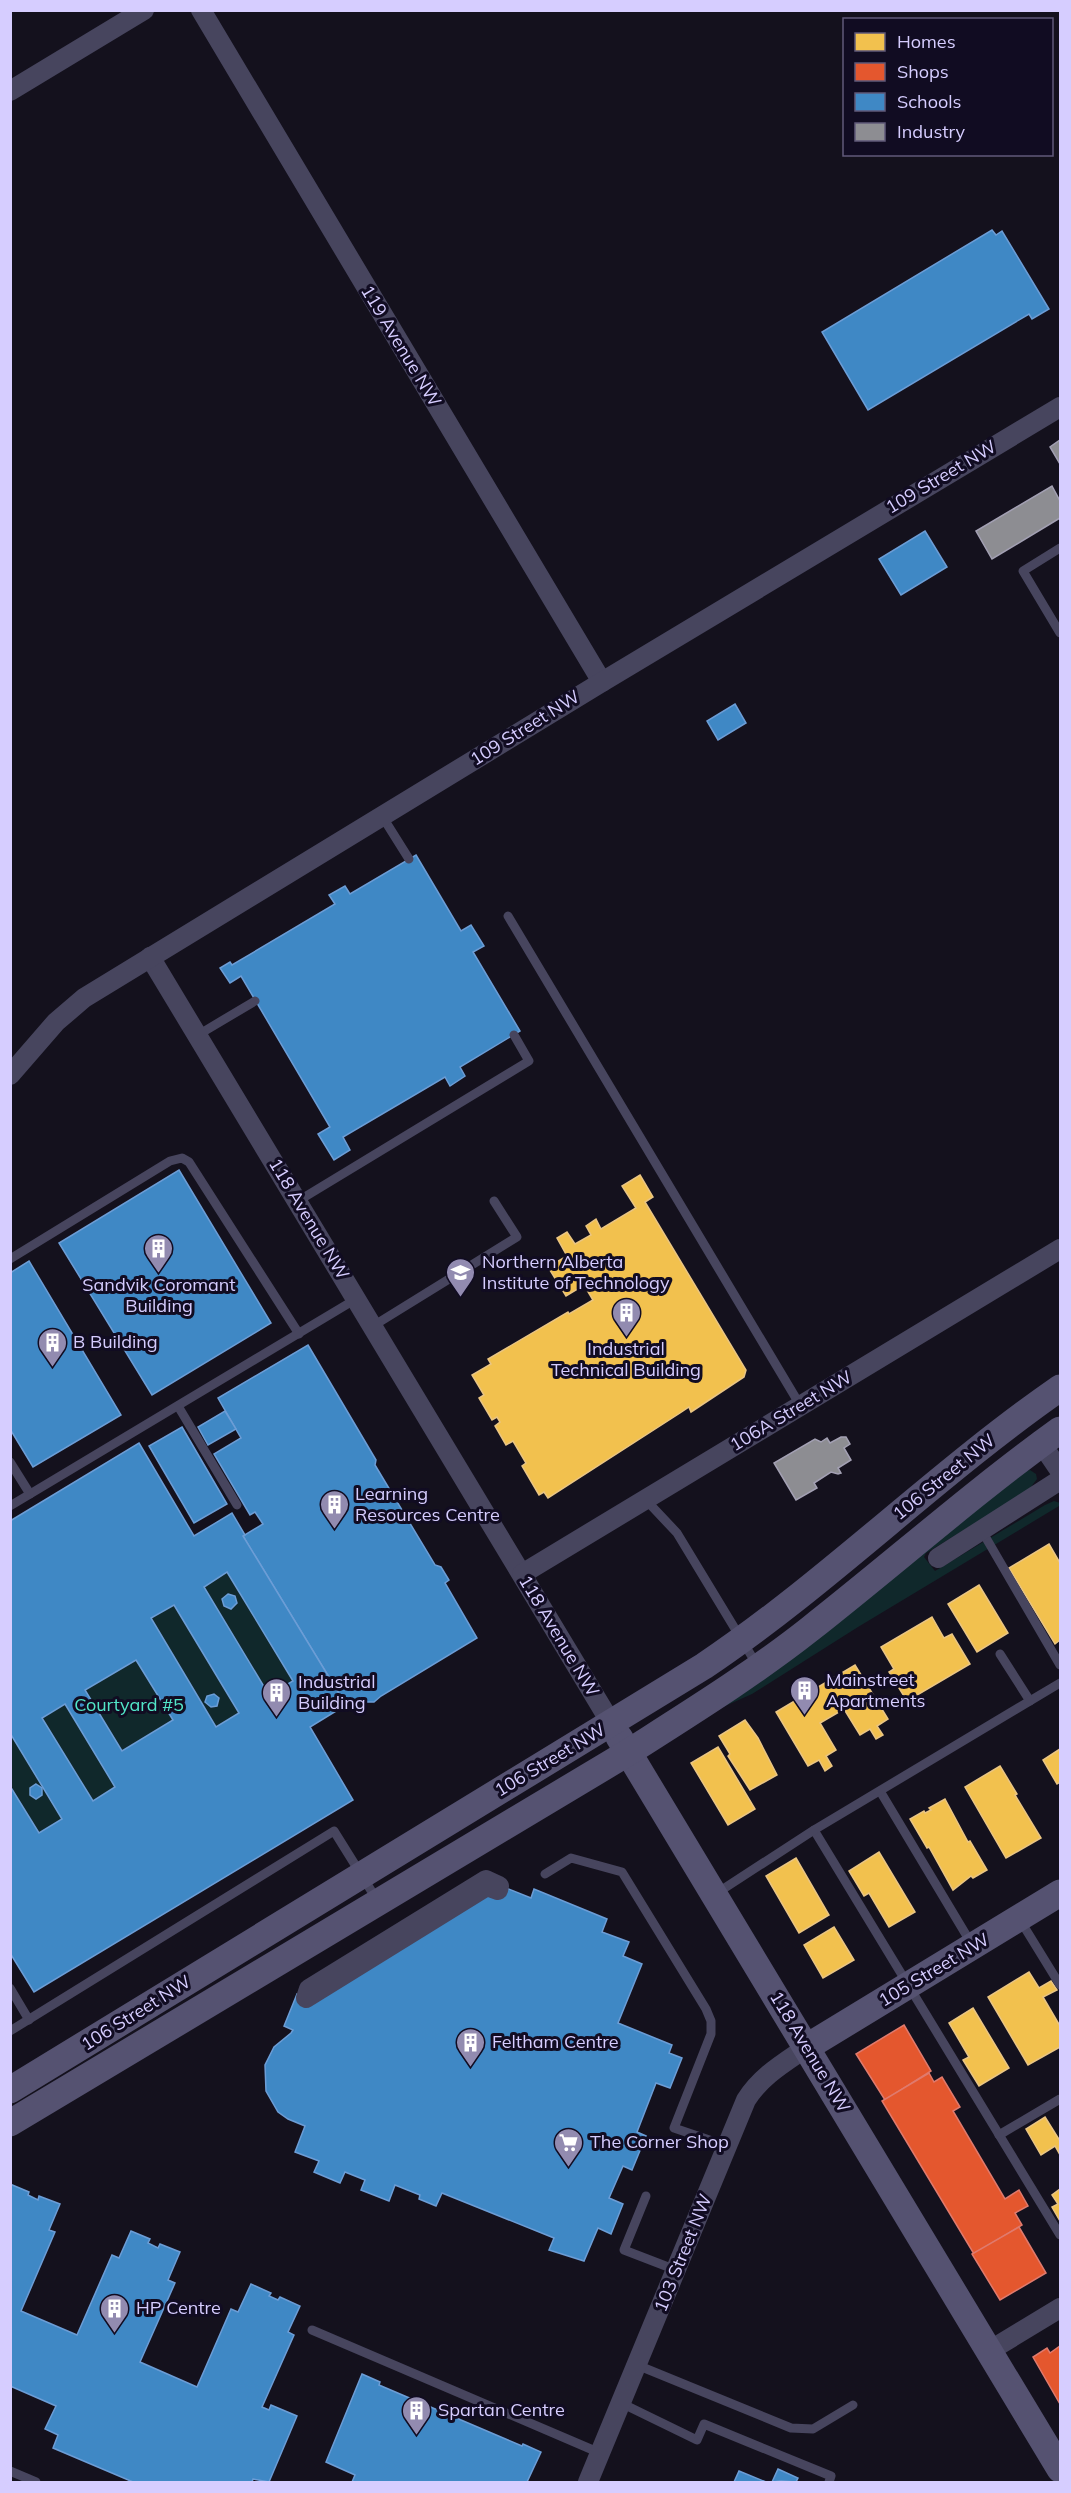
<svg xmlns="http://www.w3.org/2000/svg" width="1071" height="2493" font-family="Mulish,sans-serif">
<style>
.green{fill:#10282b}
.homes{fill:#f2c14e;stroke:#eac583;stroke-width:1.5}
.shops{fill:#e4572e;stroke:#e07a6d;stroke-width:1.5}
.schools{fill:#3f88c5;stroke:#6c9dd6;stroke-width:1.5;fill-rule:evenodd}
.industry{fill:#8d8d92;stroke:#a3a0b3;stroke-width:1.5}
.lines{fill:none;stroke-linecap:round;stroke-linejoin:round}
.lane{stroke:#47455e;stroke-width:9}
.street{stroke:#47455e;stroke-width:20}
.secondary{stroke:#555271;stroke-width:27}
.labels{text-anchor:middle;stroke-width:6;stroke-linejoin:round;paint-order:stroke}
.street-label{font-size:18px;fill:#d6cdff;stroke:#110c22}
.poi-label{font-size:18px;fill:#d6cdff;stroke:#110c22;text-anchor:start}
.park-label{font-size:18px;fill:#52e6c8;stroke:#110c22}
</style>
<rect width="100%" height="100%" fill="#14111d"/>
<g class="green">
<polygon points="1030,1470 1036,1474 1037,1479 1027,1492 926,1553 924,1557 935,1571 1045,1505 1054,1501 1060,1503 1059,1506 858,1627 752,1694 723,1707 1023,1472"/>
<polygon points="227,1572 293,1681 269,1695 204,1587"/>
<polygon points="174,1605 239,1713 216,1727 151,1618"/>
<polygon points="136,1660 173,1720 122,1751 85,1690"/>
<polygon points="65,1704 115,1787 93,1801 42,1718"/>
<polygon points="11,1733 62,1819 39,1833 11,1786"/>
</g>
<g class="homes">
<polygon points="640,1175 653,1197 645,1202 746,1370 744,1377 691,1412 689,1407 680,1413 548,1498 544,1492 539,1495 522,1466 526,1463 513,1441 506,1445 495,1426 500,1422 497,1417 492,1420 479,1398 484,1395 472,1375 491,1364 488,1359 568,1312 569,1314 593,1300 584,1285 566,1296 548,1267 567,1256 557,1238 567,1232 575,1244 591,1235 586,1226 596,1219 601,1229 636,1208 622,1186"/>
<polygon points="1049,1544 1060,1563 1060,1640 1055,1644 1009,1568"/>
<polygon points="979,1585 1008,1633 977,1652 948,1604"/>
<polygon points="932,1617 944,1638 952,1634 970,1664 907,1701 889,1672 894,1669 881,1647"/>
<polygon points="855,1665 888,1719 877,1726 883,1735 876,1739 870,1729 860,1735 844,1709 820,1723 836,1750 826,1756 832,1766 825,1771 819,1760 808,1766 776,1712"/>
<polygon points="745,1720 758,1738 777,1775 750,1790 728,1756 730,1754 719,1736"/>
<polygon points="718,1747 755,1809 728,1825 691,1763"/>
<polygon points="1060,1749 1060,1782 1057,1784 1043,1760"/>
<polygon points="1000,1766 1017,1794 1015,1795 1041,1838 1006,1858 965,1787"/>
<polygon points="945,1799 968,1842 970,1841 987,1870 973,1878 971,1876 953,1890 929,1847 927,1848 910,1819 924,1811 925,1813 931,1810 929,1808"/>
<polygon points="879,1852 915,1912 889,1927 869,1893 864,1896 849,1871"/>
<polygon points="796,1858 829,1915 799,1933 766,1876"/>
<polygon points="834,1927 854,1960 823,1978 804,1945"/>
<polygon points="1029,1972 1039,1988 1051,1981 1057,1990 1043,1997 1060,2026 1060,2047 1028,2065 988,1997"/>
<polygon points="973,2008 1009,2068 979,2086 963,2060 969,2057 949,2023"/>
<polygon points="1045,2117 1060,2141 1059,2153 1055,2146 1041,2155 1026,2129"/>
<polygon points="1060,2189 1060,2221 1052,2207 1058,2204 1052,2195"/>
</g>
<g class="shops">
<polygon points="904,2025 931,2071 885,2100 856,2054"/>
<polygon points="311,2049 333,2057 316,2100 294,2092"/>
<polygon points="311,2049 333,2057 316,2100 294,2092"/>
<polygon points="929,2073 934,2082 942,2077 960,2107 953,2111 1005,2199 1019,2190 1028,2206 1015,2213 1022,2225 974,2254 882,2101"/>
<polygon points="549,2173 579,2186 574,2196 544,2184"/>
<polygon points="1019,2227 1046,2273 1000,2300 972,2254"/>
<polygon points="1060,2346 1060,2404 1033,2357 1047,2348 1050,2353"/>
</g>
<g class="schools">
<polygon points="992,230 996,235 1002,231 1049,309 1032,319 1029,314 868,410 822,332"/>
<polygon points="925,531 947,567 901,595 879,559"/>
<polygon points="735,704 746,723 718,740 707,721"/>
<polygon points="416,855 461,931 471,925 484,946 473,952 520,1031 460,1067 465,1076 450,1086 445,1077 343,1137 350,1150 334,1160 318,1134 330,1127 241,976 230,983 220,968 230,962 232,965 335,904 329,895 345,886 350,894"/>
<polygon points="179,1170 271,1323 152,1395 59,1243"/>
<polygon points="29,1261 121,1415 33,1467 10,1429 10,1273"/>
<polygon points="308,1345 376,1460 375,1465 435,1565 441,1567 449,1580 445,1583 477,1638 381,1696 374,1702 367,1702 366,1699 350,1709 346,1705 243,1536 263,1524 255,1512 250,1515 214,1454 241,1438 218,1398"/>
<polygon points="225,1411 236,1429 208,1445 198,1427"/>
<polygon points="182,1427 227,1504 194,1523 149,1446"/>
<path d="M139,1443l55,93 38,-23 13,22 -2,1 103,169 -36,22 43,73 -319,192 -24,-39v-167l29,47 23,-14 -52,-86v-212zM227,1572l66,109 -24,14 -65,-108zM174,1605l65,108 -23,14 -65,-109zM136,1660l37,60 -51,31 -37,-61zM65,1704l50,83 -22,14 -51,-83z"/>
<polygon points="228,1594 235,1596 237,1603 231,1609 224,1606 222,1599"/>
<polygon points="214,1694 219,1698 217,1706 211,1707 205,1702 207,1696"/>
<polygon points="36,1784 42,1788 42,1795 36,1799 30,1795 30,1788"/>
<polygon points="486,1880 531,1898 534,1889 607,1919 602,1932 629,1942 623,1956 642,1964 618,2023 672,2045 669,2053 682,2058 670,2088 656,2083 637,2132 646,2136 632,2170 623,2166 609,2198 623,2204 611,2234 598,2228 584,2261 549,2250 554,2238 442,2193 436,2206 419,2199 420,2195 395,2185 389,2201 361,2190 365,2180 345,2172 340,2183 314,2172 319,2161 295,2152 305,2126 288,2119 278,2112 266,2091 265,2065 274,2047 291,2033 293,2030 284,2026 297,1994 306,1998"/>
<polygon points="10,2184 29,2192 28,2195 38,2200 39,2196 60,2204 49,2230 55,2232 21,2311 77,2335 112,2255 119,2258 131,2231 150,2239 148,2243 158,2248 160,2244 180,2252 168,2280 175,2283 140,2362 197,2387 231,2309 238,2312 251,2284 271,2293 269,2296 278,2300 280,2297 300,2306 288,2332 294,2335 262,2407 269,2410 271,2405 297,2416 269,2482 253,2479 252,2482 133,2482 53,2448 58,2435 45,2429 56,2406 10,2386"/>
<polygon points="362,2374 380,2382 379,2385 522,2446 523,2444 541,2452 527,2482 352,2482 355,2475 326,2462"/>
<polygon points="778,2469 798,2478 796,2482 781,2481 772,2482"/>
<polygon points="739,2471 766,2482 734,2482"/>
</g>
<g class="industry">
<polygon points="1060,440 1060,464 1050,447"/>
<polygon points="1052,486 1060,501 1060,518 992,559 976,531"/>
<polygon points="841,1437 846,1437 850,1444 844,1448 851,1460 838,1468 841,1473 838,1474 831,1472 814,1483 817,1488 796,1500 774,1463 815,1439 821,1442 827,1438 830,1443"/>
</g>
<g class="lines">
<g class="lane">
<polyline points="1060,548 1023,571 1060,633"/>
<polyline points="382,816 409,859"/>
<polyline points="508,916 800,1405"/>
<polyline points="198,1035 255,1001"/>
<polyline points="298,1201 529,1061 514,1035"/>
<polyline points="10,1259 170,1161 182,1158 189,1162 299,1334"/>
<polyline points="373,1326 517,1237 494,1201"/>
<polyline points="178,1406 237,1505"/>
<polyline points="10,1462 30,1494"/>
<polyline points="645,1499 677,1533 757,1665"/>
<polyline points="10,1506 356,1299"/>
<polyline points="982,1531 1060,1665"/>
<polyline points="1000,1654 1030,1701"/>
<polyline points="880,1791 971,1943"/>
<polyline points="814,1830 1060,2235"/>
<polyline points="545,1874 571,1858 622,1872 706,2009 711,2021 711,2034 674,2128 727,2146"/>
<polyline points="717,1893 814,1830 1060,1683"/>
<polyline points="1020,1920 1060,1985"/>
<polyline points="10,1988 29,2020"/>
<polyline points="10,2031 334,1831 377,1900"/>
<polyline points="999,2135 1060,2099"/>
<polyline points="646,2196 624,2250 676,2270"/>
<polyline points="312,2330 600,2453"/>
<polyline points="637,2365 791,2428 813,2429 853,2405"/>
<polyline points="621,2403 697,2440 704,2424 831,2476 829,2482"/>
<polyline points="10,2471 36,2482"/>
</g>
<g class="street">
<polyline points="201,10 602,682"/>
<polyline points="10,91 144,10"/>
<polyline points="150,957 611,1723"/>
<polyline points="10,1075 56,1022 84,998 602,682 1060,407"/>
<polyline points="1041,1443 1060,1471"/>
<polyline points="938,1558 1060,1480"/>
<polyline points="522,1574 1060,1249"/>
<polygon points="486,1880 499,1886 498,1890 487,1886 306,1998 309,1989"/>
<polyline points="989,2351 1060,2308"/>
<path d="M588,2482l158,-382c15,-24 38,-37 61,-53"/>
</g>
<g class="secondary">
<polyline points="619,1737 1060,2469"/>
<polyline points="807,2047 1060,1893"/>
<path d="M10,2090l694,-424c125,-84 232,-192 356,-278"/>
<path d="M10,2123l619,-371c61,-39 124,-78 181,-123 84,-66 164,-137 250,-199"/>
</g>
</g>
<defs>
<symbol id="building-pin" viewBox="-11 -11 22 30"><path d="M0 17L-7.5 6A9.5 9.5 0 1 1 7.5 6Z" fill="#928bb0" stroke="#110c22"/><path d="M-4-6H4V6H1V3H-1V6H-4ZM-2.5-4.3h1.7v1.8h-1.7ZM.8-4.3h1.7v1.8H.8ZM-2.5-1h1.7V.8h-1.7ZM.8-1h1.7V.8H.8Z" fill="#fff"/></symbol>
<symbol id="university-pin" viewBox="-11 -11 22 30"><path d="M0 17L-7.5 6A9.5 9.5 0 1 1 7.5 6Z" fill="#928bb0" stroke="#110c22"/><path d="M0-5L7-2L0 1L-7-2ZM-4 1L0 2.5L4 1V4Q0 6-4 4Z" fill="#fff"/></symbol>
<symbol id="supermarket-pin" viewBox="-11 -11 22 30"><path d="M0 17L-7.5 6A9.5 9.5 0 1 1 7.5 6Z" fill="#928bb0" stroke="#110c22"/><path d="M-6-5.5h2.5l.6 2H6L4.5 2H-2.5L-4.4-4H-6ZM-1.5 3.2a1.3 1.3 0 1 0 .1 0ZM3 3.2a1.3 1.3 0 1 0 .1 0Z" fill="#fff"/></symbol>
</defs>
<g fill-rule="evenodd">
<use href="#building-pin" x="142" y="1232" width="33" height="45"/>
<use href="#university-pin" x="444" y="1256" width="33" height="45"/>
<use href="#building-pin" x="610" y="1296" width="33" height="45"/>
<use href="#building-pin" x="36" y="1326" width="33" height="45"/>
<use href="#building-pin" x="318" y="1488" width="33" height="45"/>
<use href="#building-pin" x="788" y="1674" width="33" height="45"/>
<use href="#building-pin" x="260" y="1676" width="33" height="45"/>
<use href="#building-pin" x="454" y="2026" width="33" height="45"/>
<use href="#supermarket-pin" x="552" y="2126" width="33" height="45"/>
<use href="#building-pin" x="98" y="2292" width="33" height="45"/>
<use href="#building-pin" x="400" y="2394" width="33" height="45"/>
</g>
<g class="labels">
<g class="street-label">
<text transform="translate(401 346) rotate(59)" y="6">119 Avenue NW</text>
<text transform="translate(941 477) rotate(-31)" y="6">109 Street NW</text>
<text transform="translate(525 728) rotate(-32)" y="6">109 Street NW</text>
<text transform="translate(309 1219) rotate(59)" y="6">118 Avenue NW</text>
<text transform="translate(791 1411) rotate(-31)" y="6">106A Street NW</text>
<text transform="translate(944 1477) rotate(-39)" y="6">106 Street NW</text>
<text transform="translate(559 1636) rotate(59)" y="6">118 Avenue NW</text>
<text transform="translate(550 1760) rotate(-31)" y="6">106 Street NW</text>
<text transform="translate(934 1970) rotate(-31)" y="6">105 Street NW</text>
<text transform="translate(136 2013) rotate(-32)" y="6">106 Street NW</text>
<text transform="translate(810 2052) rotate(59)" y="6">118 Avenue NW</text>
<text transform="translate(683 2253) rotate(-68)" y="6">103 Street NW</text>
</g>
<g class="poi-label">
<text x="482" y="1268">Northern Alberta<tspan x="482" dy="21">Institute of Technology</tspan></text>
<text x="159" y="1291" text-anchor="middle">Sandvik Coromant<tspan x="159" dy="21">Building</tspan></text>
<text x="73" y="1348">B Building</text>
<text x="626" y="1355" text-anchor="middle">Industrial<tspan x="626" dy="21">Technical Building</tspan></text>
<text x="355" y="1500">Learning<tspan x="355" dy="21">Resources Centre</tspan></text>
<text x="826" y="1686">Mainstreet<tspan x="826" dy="21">Apartments</tspan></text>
<text x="298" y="1688">Industrial<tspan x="298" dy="21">Building</tspan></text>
<text x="492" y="2048">Feltham Centre</text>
<text x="590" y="2148">The Corner Shop</text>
<text x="136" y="2314">HP Centre</text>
<text x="438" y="2416">Spartan Centre</text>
</g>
<g class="park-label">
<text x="129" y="1711">Courtyard #5</text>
</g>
</g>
<rect width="1071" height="2493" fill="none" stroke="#d6cdff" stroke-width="24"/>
<rect x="843" y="18" width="210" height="138" fill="#110c22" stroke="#60597a" stroke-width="1.5"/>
<rect x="855" y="33" width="30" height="18" fill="#f2c14e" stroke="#60597a" stroke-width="1.5"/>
<text x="897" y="48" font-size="18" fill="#d6cdff">Homes</text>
<rect x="855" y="63" width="30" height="18" fill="#e4572e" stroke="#60597a" stroke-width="1.5"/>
<text x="897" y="78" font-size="18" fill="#d6cdff">Shops</text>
<rect x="855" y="93" width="30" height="18" fill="#3f88c5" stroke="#60597a" stroke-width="1.5"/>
<text x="897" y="108" font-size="18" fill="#d6cdff">Schools</text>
<rect x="855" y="123" width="30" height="18" fill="#8d8d92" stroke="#60597a" stroke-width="1.5"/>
<text x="897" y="138" font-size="18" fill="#d6cdff">Industry</text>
</svg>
